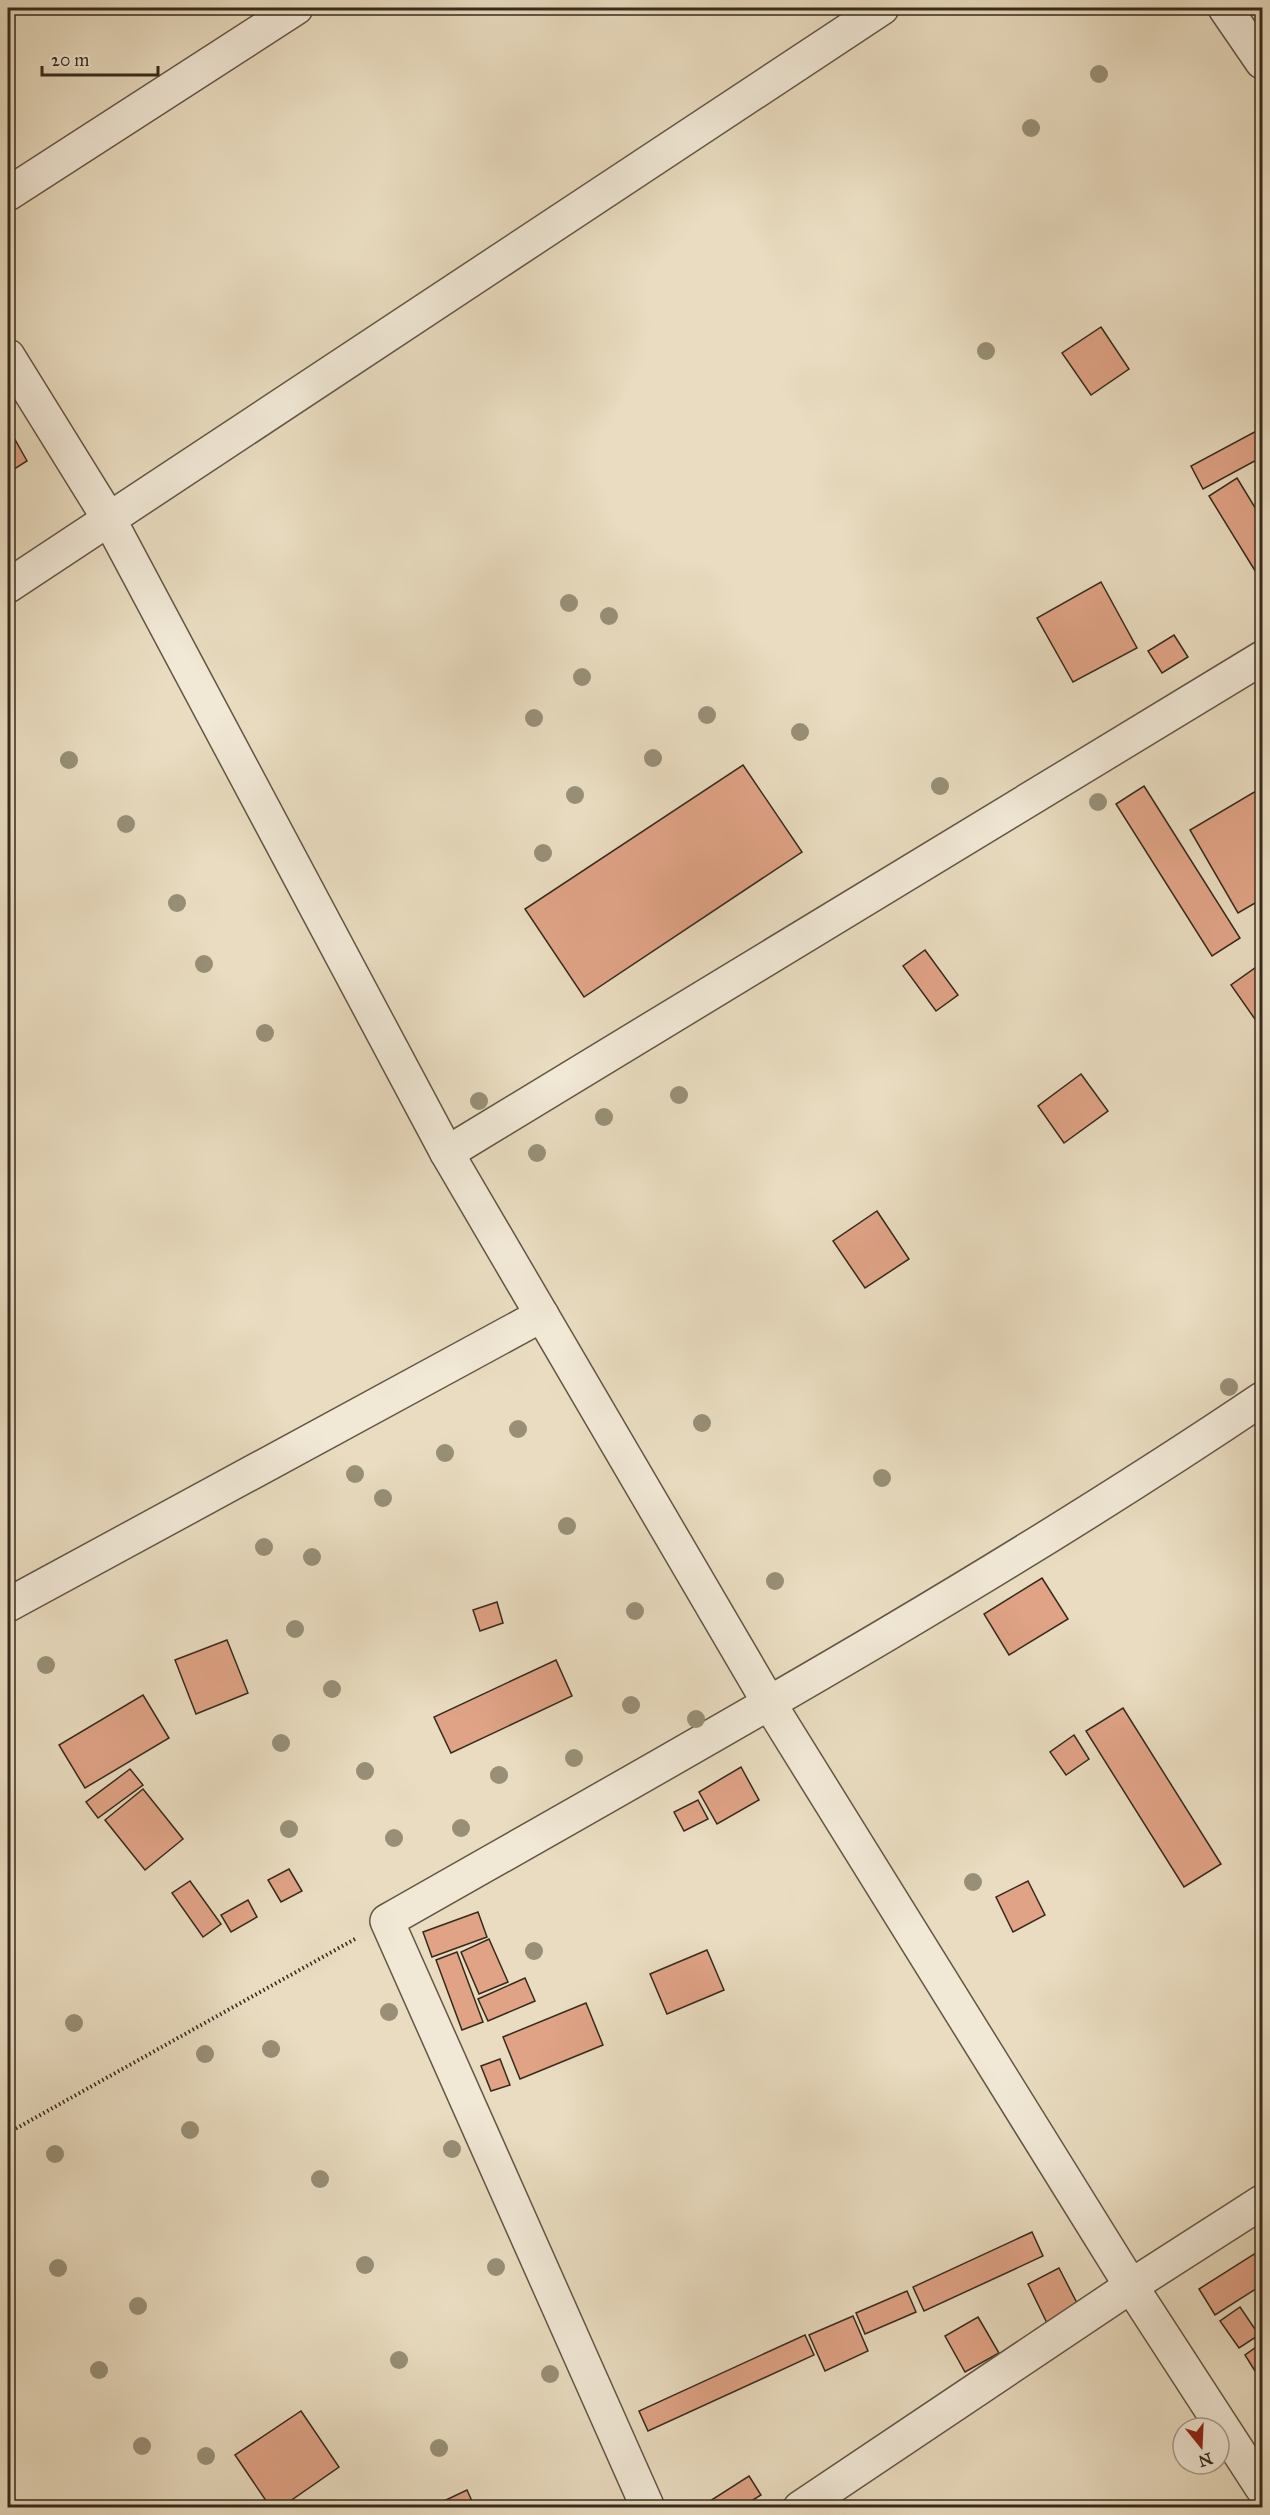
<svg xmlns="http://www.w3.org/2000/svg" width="1270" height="2515" font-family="'IM FELL Great Primer',serif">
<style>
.building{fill:#e0a386;stroke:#362a1c;stroke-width:1.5}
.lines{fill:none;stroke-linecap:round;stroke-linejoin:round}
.street-casing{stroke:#635645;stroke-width:36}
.path{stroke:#362a1c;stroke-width:4;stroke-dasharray:1.5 3;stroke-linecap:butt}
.street{stroke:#f1e8d6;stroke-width:33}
.tree{fill:#988f76}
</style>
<rect width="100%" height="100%" fill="#e9dcc0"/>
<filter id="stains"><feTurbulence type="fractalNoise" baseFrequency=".00333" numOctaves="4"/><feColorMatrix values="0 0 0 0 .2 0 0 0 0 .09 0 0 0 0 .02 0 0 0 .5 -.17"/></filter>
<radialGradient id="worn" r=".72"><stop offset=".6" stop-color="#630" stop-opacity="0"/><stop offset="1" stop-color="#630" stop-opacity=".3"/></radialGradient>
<g class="building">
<polygon points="1101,327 1129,369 1091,395 1062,353"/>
<polygon points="8,427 27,461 8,473"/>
<polygon points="1262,428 1262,457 1203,489 1191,466"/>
<polygon points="1237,478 1262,519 1262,582 1209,496"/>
<polygon points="1101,582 1137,648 1073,682 1037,618"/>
<polygon points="1174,635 1188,657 1162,673 1148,651"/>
<polygon points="743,765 802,852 584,997 525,909"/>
<polygon points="1144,786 1240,938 1212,956 1116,804"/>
<polygon points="1256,791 1262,802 1262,899 1238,913 1190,830"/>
<polygon points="925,950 958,995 936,1011 903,966"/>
<polygon points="1262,963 1262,1018 1257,1022 1231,985"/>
<polygon points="1081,1074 1108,1111 1064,1143 1038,1106"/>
<polygon points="877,1211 909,1259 865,1288 833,1241"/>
<polygon points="1042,1578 1068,1619 1009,1655 984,1614"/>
<polygon points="497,1602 503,1623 480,1631 473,1610"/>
<polygon points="227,1640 248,1693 196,1714 175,1660"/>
<polygon points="556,1660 572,1696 451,1753 434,1717"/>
<polygon points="143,1695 169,1738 85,1788 59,1745"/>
<polygon points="1123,1708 1221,1864 1184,1887 1086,1731"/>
<polygon points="1074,1735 1089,1759 1066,1775 1050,1752"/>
<polygon points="741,1767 759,1800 717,1824 699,1792"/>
<polygon points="130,1769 143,1785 98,1818 86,1802"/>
<polygon points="143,1789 183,1839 145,1870 105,1820"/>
<polygon points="698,1800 708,1819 684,1831 674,1812"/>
<polygon points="289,1869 302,1891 281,1902 268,1880"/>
<polygon points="190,1881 221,1924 203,1937 172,1893"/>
<polygon points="1028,1881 1045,1915 1013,1932 996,1897"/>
<polygon points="248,1900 257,1917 231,1932 221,1915"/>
<polygon points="478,1912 487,1937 432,1957 423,1932"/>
<polygon points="489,1939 508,1982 479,1994 461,1952"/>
<polygon points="707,1950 724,1990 667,2014 650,1974"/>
<polygon points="457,1952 483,2022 462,2030 436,1960"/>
<polygon points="525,1978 535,2001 488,2021 478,1999"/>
<polygon points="586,2003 603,2045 520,2079 503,2037"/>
<polygon points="500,2059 510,2085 491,2091 481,2066"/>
<polygon points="1032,2232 1043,2256 924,2311 913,2287"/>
<polygon points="1262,2249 1262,2285 1215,2315 1199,2289"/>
<polygon points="1059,2268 1079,2307 1047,2323 1028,2284"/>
<polygon points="907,2291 916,2312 865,2334 856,2313"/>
<polygon points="1240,2307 1259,2335 1239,2348 1220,2321"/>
<polygon points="853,2316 868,2351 825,2371 809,2335"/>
<polygon points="978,2317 999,2353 965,2372 945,2336"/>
<polygon points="805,2335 814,2355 648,2431 639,2411"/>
<polygon points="1262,2343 1262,2377 1260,2379 1245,2355"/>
<polygon points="301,2411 339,2467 280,2508 271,2508 235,2455"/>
<polygon points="749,2476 761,2495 740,2508 699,2508"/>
<polygon points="467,2490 475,2508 429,2508"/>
</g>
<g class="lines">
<defs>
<g id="street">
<polyline points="1225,8 1262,62"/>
<polyline points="8,194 296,8"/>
<polyline points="8,356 109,519 447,1153 769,1703 1131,2286 1262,2488"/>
<polyline points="8,586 882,8"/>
<polyline points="447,1153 1262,658"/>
<polyline points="8,1605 542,1315"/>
<path d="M648,2508l-261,-587c295,-168 594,-333 875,-522"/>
<polyline points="800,2508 1131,2286 1262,2202"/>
</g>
</defs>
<use href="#street" class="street-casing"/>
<polyline class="path" points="8,2133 355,1939"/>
<use href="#street" class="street"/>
</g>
<g class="tree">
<circle cx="1099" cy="74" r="9"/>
<circle cx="1031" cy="128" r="9"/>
<circle cx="986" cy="351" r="9"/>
<circle cx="569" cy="603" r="9"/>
<circle cx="609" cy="616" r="9"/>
<circle cx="582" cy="677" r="9"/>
<circle cx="707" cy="715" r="9"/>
<circle cx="534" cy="718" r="9"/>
<circle cx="800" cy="732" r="9"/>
<circle cx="653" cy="758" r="9"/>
<circle cx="69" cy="760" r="9"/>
<circle cx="940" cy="786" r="9"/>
<circle cx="575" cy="795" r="9"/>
<circle cx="1098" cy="802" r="9"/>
<circle cx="126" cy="824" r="9"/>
<circle cx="543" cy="853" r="9"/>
<circle cx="177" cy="903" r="9"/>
<circle cx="204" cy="964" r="9"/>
<circle cx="265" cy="1033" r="9"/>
<circle cx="679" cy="1095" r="9"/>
<circle cx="479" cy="1101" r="9"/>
<circle cx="604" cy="1117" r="9"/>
<circle cx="537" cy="1153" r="9"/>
<circle cx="1229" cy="1387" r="9"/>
<circle cx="702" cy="1423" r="9"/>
<circle cx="518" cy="1429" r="9"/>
<circle cx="445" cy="1453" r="9"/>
<circle cx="355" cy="1474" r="9"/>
<circle cx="882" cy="1478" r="9"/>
<circle cx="383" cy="1498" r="9"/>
<circle cx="567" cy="1526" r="9"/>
<circle cx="264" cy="1547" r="9"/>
<circle cx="312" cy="1557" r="9"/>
<circle cx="775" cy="1581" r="9"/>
<circle cx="635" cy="1611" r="9"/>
<circle cx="295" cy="1629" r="9"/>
<circle cx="46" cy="1665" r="9"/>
<circle cx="332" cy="1689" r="9"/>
<circle cx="631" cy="1705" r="9"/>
<circle cx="696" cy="1719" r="9"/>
<circle cx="281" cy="1743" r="9"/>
<circle cx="574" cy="1758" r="9"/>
<circle cx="365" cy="1771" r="9"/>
<circle cx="499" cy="1775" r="9"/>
<circle cx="461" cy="1828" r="9"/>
<circle cx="289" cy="1829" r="9"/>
<circle cx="394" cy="1838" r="9"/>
<circle cx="973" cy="1882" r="9"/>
<circle cx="534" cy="1951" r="9"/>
<circle cx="389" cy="2012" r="9"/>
<circle cx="74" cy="2023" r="9"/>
<circle cx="271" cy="2049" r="9"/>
<circle cx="205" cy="2054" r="9"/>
<circle cx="190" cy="2130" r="9"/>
<circle cx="452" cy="2149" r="9"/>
<circle cx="55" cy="2154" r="9"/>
<circle cx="320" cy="2179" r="9"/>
<circle cx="365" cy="2265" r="9"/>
<circle cx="496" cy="2267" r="9"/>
<circle cx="58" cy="2268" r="9"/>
<circle cx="138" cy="2306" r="9"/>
<circle cx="399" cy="2360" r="9"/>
<circle cx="99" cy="2370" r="9"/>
<circle cx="550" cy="2374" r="9"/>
<circle cx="142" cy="2446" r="9"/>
<circle cx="439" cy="2448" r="9"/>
<circle cx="206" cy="2456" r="9"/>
</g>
<rect width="1270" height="2515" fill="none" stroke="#e9dcc0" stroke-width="30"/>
<rect x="9" y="9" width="1252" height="2497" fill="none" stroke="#362a1c" stroke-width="3"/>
<rect x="15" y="15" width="1240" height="2485" fill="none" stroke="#362a1c" stroke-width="1.5"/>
<g transform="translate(1201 2446) rotate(162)"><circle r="28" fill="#f1e8d6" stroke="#a69c8c" stroke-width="1.5"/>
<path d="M0-4.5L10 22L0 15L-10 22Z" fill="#8f2418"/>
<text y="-9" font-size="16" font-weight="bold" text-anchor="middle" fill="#362a1c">N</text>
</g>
<path d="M42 66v9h116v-9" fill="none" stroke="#362a1c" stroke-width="3"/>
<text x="51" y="66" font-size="18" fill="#362a1c" stroke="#f1e8d6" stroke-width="4.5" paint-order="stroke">20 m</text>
<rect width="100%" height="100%" filter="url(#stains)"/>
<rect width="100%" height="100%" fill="url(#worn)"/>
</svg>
